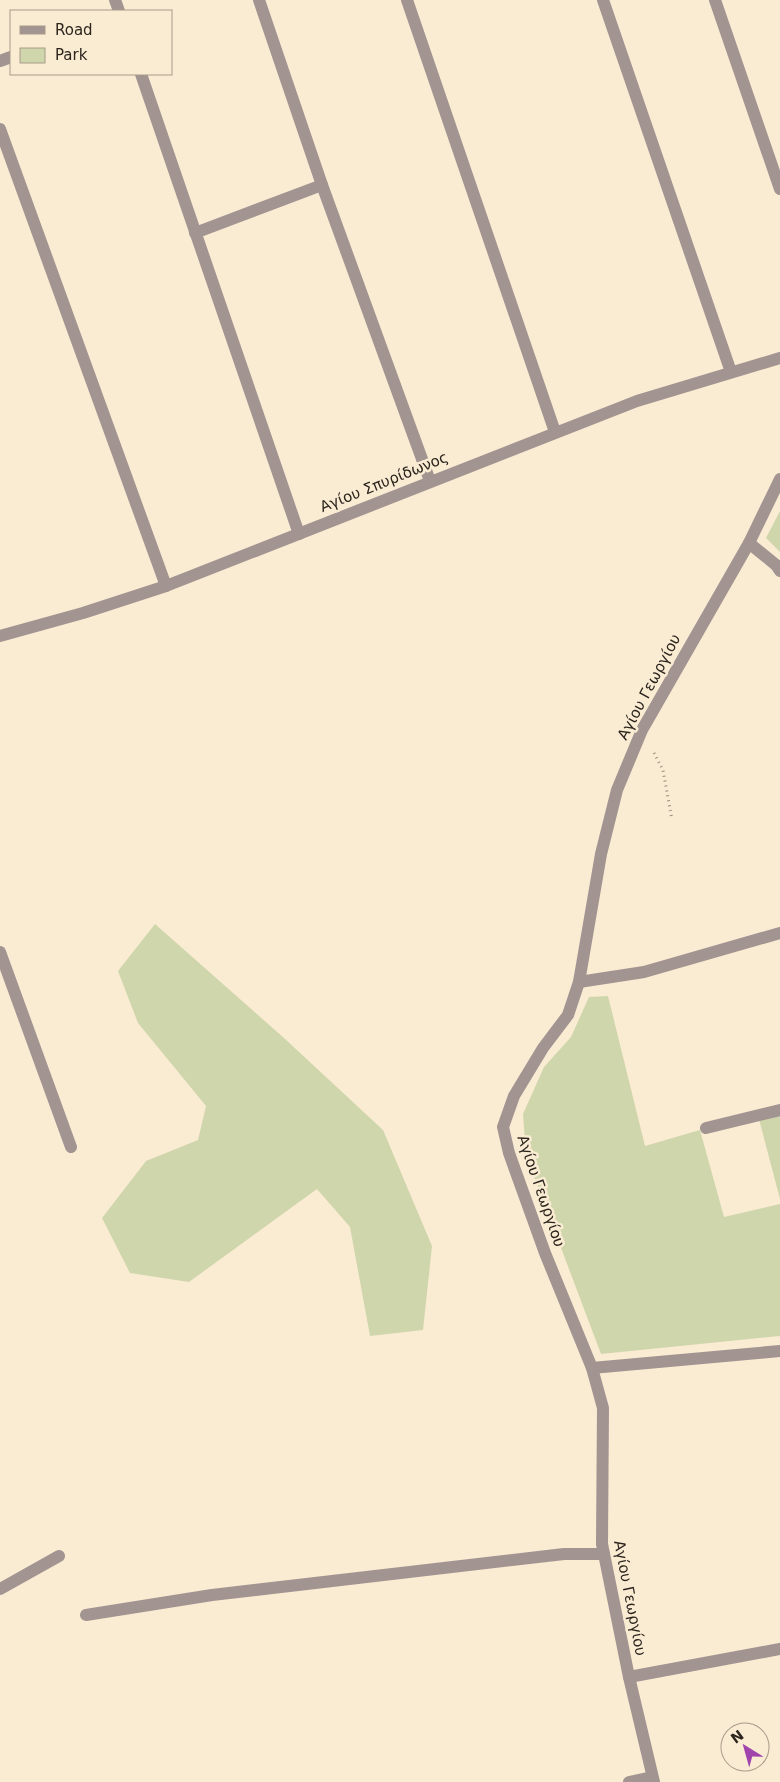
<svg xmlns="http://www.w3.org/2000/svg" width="780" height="1782" font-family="'DejaVu Sans',sans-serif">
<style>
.green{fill:#d0d6ab}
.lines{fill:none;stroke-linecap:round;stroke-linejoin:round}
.path{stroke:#978c7c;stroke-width:3;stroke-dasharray:1 4;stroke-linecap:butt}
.minor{stroke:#a19491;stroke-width:12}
.labels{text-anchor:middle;stroke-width:5;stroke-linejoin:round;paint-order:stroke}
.street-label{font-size:15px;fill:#2b251d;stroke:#faebd3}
</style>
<rect width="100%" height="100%" fill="#faebd3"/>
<g class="green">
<polygon points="780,511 780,552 766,538"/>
<polygon points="155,924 284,1038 383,1130 432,1246 423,1330 370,1336 350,1227 317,1189 189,1282 130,1273 102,1218 146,1161 198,1140 206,1106 138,1023 118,971"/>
<polygon points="608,996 645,1146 700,1130 724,1217 780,1204 780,1336 601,1354 526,1155 523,1114 544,1067 571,1037 589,997"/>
<polygon points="780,1114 780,1199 759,1119"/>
</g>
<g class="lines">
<polyline class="path" points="654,753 663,770 672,820"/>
<g class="minor">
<polyline points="115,0 119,11"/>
<polyline points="259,0 322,185 430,481"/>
<polyline points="407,0 555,432"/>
<polyline points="603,0 731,372"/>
<polyline points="715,0 780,189"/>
<polyline points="0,61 11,57"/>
<polyline points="141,74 299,534"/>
<polyline points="0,129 166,586"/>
<polyline points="195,233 322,185"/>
<polyline points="749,543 776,565 780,571"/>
<polyline points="0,636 83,613 166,586 637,401 780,358"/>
<polyline points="0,952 71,1147"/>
<polyline points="579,982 644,972 780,933"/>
<polyline points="706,1128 780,1110"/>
<polyline points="592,1368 780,1351"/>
<polyline points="0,1589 59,1556"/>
<polyline points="86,1615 212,1595 564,1554 604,1554"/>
<polyline points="629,1677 780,1649"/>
<polyline points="629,1782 652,1777"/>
<polyline points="654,1782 629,1677 602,1544 603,1408 592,1368 545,1253 509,1153 503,1127 514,1096 543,1048 568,1015 579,982 601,854 617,790 642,730 749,543 780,479"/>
</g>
</g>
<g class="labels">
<g class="street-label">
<text transform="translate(384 482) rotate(-22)" y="5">Αγίου Σπυρίδωνος</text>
<text transform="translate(649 687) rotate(-62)" y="5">Αγίου Γεωργίου</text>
<text transform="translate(541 1191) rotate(71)" y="5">Αγίου Γεωργίου</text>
<text transform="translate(630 1598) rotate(79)" y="5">Αγίου Γεωργίου</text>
</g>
</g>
<rect x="10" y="10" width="162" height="65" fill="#faebd3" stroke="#a79c8a"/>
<rect x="20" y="26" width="25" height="8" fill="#a19491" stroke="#a79c8a"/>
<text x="55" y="35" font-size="15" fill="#2b251d">Road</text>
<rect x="20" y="48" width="25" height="15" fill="#d0d6ab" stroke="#a79c8a"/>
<text x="55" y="60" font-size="15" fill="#2b251d">Park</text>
<g transform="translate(745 1747) rotate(323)"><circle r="24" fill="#faebd3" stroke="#a79c8a"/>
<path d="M0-4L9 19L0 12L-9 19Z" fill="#a143ac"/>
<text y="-8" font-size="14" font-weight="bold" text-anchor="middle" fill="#2b251d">N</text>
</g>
</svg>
